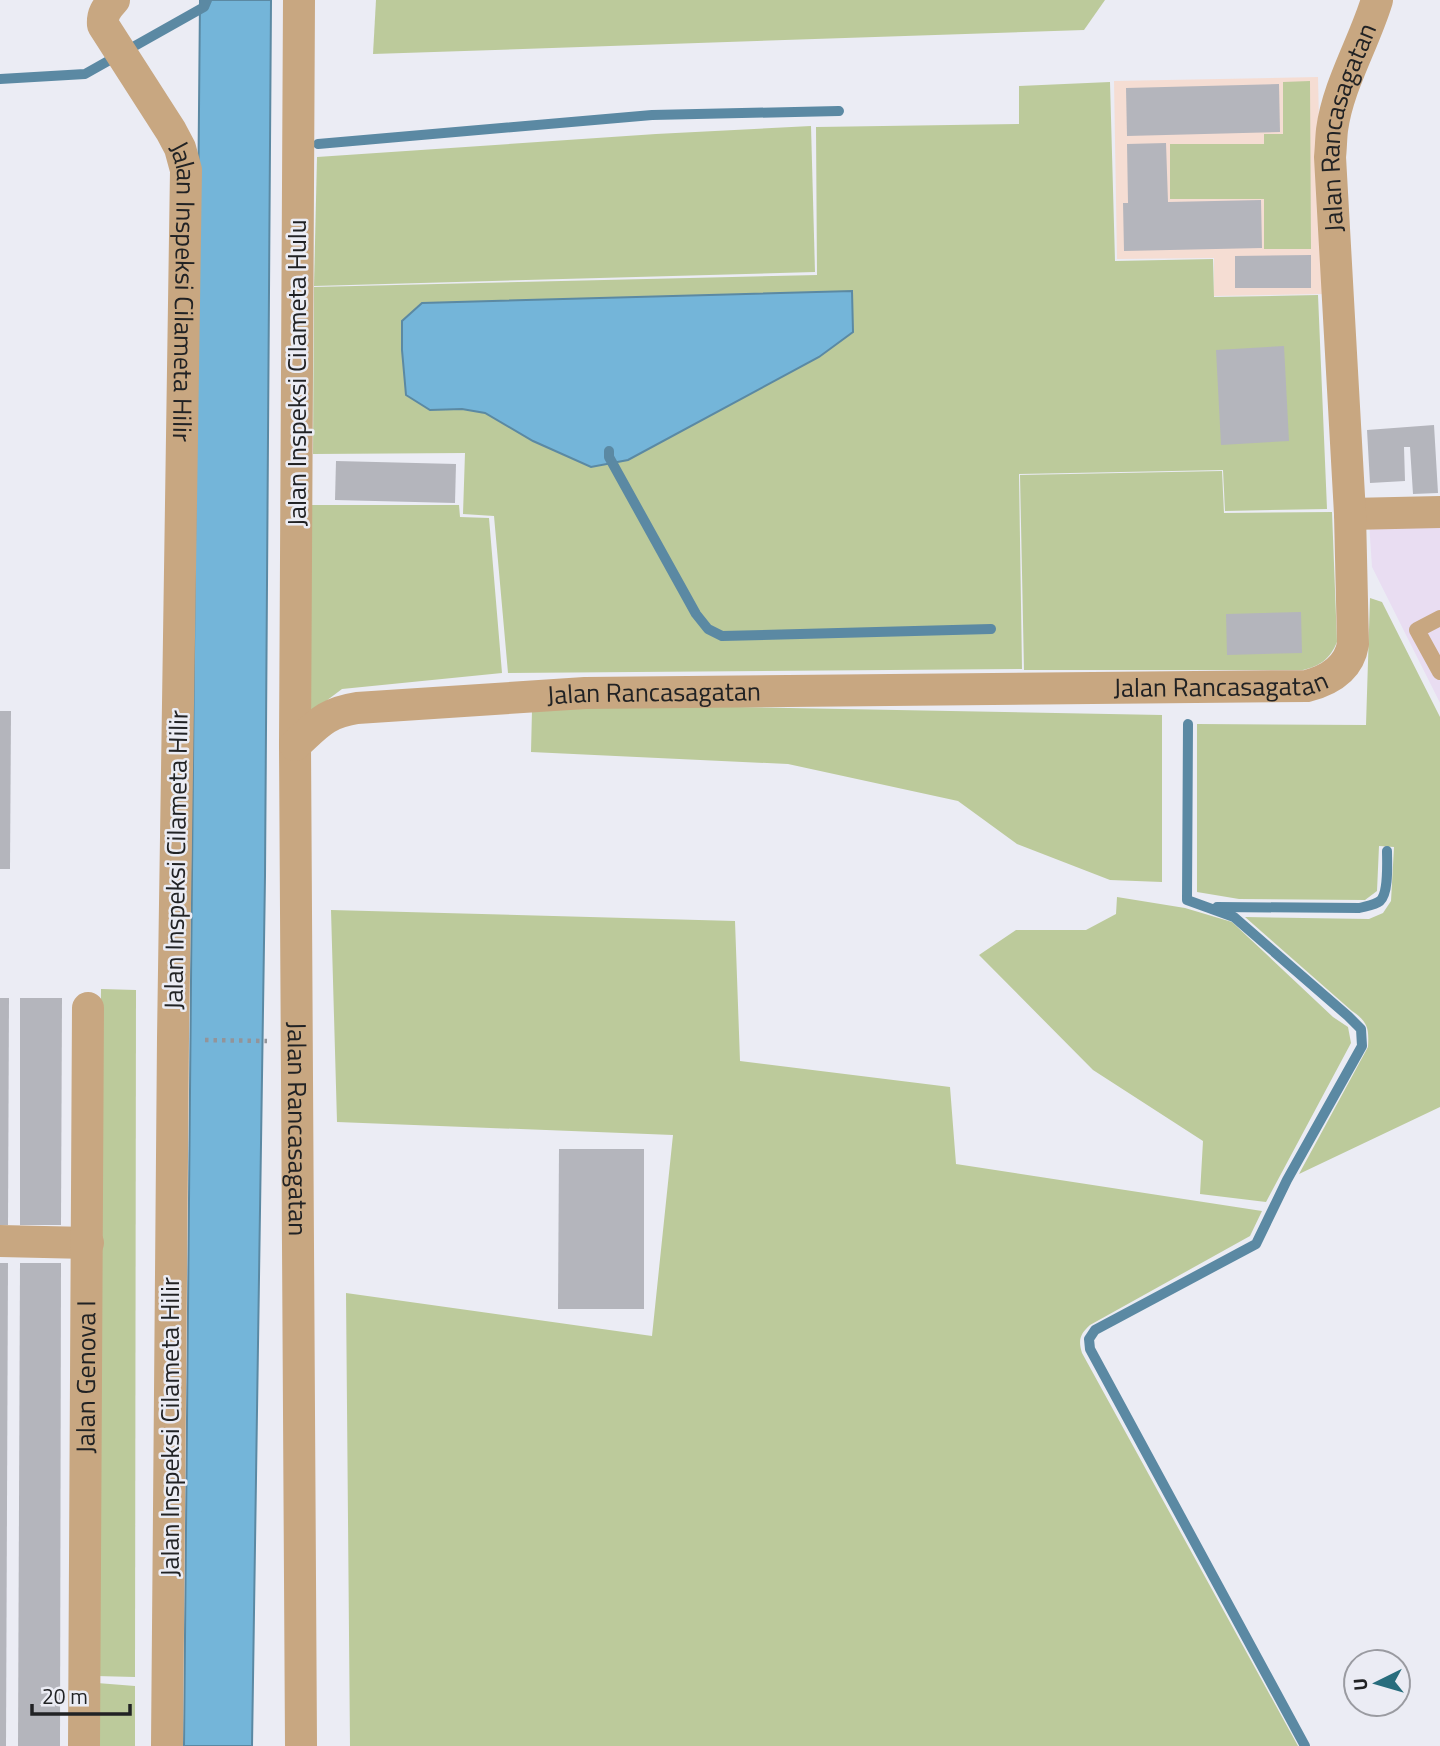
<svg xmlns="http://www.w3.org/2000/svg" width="1440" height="1746" font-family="'Titillium Web',sans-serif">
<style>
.commercial{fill:#e9ddf2}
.education{fill:#f5ddd3}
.green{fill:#bcca9b}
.water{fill:#74b5d9;stroke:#5b89a3;stroke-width:2}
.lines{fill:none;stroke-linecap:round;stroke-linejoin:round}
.stream{stroke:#5b89a3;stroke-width:10}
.building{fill:#b4b5bc}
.path{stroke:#939499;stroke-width:4.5;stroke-dasharray:3.5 5;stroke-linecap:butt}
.lane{stroke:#c8a781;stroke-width:16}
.street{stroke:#c8a781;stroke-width:32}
.labels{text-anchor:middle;stroke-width:5;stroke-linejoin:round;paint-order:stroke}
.street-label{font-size:26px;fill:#212224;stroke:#ebecf4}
</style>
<rect width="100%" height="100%" fill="#ebecf4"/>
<polygon class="commercial" points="1369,522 1440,523 1440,703 1372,567"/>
<polygon class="education" points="1318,77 1323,294 1214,296 1214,258 1117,259 1114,81"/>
<g class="green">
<polygon points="376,0 1105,0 1084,30 373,54"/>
<polygon points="1310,81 1311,249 1264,249 1264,199 1170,199 1170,144 1264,144 1264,134 1283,134 1283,82"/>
<polygon points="1110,82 1115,261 1213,259 1214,297 1318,295 1327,509 1225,511 1223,470 1019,474 1022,669 508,673 494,516 463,514 465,453 313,454 314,287 817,275 816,127 1019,124 1019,86"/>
<polygon points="811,126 815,272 314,286 317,157 656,134"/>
<path d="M1222,471l2,42 108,-1 5,130c-7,17 -17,24 -34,28h-279l-4,-195z"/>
<polygon points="310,505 459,505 460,517 489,518 502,673 342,689 310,713"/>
<path d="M1370,598l12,4 58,115v390l-141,67 69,-127c1,-19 0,-25 -16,-36l-107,-94 124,2 14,-6 8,-12 3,-54 -15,-1 -2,45 -12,9 -126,-1 -42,-7v-168l169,1z"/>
<polygon points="573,704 1162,715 1162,882 1110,880 1017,844 958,801 788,764 531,752 532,710"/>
<polygon points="1117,897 1185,908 1232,922 1333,1017 1348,1027 1351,1043 1266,1202 1200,1194 1203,1141 1093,1070 979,955 1016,930 1086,930 1116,914"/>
<path d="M331,910l404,11 5,140 210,26 6,77 306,47 -12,25 -160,89c-10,9 -12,15 -8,28l216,393h-948l-4,-453 306,43 21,-201 -336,-13z"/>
<polygon points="101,989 136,990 135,1677 96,1676"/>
<polygon points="97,1683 135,1686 135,1746 97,1746"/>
</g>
<g class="water">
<polygon points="200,0 271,0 265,876 252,1746 184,1746"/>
<polygon points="852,291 853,332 819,357 628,460 591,467 533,441 485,413 462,409 430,410 406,395 402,350 402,321 422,303"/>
</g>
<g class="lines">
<g class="stream">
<polyline points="0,79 85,74 204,7 207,0"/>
<polyline points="318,144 652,115 839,111"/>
<polyline points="609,451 609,457 696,614 708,629 722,636 991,629"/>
<polyline points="1188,724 1187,900 1234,917 1348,1016 1361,1029 1362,1046 1287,1180 1256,1244 1095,1330 1089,1339 1090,1349 1305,1746"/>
<path d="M1217,907l142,1c7,-2 16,-3 21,-7 9,-8 7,-38 7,-50"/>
</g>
</g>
<g class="building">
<polygon points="1279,84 1280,132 1127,136 1126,88"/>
<polygon points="1166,143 1168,202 1261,200 1262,248 1124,251 1123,203 1128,203 1127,144"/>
<polygon points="1311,255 1311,288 1235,288 1235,256"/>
<polygon points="1284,346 1289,441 1221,445 1216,350"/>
<polygon points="1434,425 1438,493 1413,494 1410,447 1404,447 1405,481 1370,483 1367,430"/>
<polygon points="336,461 456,464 455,503 335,500"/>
<polygon points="1301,612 1302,653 1227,655 1226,614"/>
<polygon points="0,711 11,711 10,869 0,869"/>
<polygon points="0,998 9,998 8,1225 0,1225"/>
<polygon points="20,998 62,998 61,1225 20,1225"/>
<polygon points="559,1149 644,1149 644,1309 558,1309"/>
<polygon points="0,1263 8,1263 6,1746 0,1746"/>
<polygon points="20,1263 61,1263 60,1746 18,1746"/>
</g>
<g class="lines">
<polyline class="path" points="205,1040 267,1041"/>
<polyline class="lane" points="1440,618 1417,630 1440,672"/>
<g class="street">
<path id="s1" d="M114,0c-7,8 -12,13 -11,25l68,106 9,17 6,22 -13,868 -6,708"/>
<path id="s2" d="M299,0l-4,745 6,1001"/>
<polyline points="1350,514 1440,512"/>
<path id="s3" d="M295,745c23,-21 30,-32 62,-37l228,-15 722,-7c23,-6 42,-18 46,-42l-3,-130 -20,-357c1,-9 1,-18 2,-27 6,-45 32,-87 45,-130"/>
<polyline points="0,1241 88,1243"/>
<path id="s4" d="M84,1746l4,-738"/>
</g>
</g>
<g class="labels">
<g class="street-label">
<text dy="9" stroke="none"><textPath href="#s3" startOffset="1610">Jalan Rancasagatan</textPath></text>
<text dy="9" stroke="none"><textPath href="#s1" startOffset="318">Jalan Inspeksi Cilameta Hilir</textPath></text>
<text transform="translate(297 373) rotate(-90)" y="9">Jalan Inspeksi Cilameta Hulu</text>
<text dy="9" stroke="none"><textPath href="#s3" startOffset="938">Jalan Rancasagatan</textPath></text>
<text dy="9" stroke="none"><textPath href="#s3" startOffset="371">Jalan Rancasagatan</textPath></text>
<text transform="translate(176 860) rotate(-89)" y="9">Jalan Inspeksi Cilameta Hilir</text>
<text dy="9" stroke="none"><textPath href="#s2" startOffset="1129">Jalan Rancasagatan</textPath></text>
<text dy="9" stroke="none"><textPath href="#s4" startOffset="369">Jalan Genova I</textPath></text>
<text transform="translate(170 1427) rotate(-90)" y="9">Jalan Inspeksi Cilameta Hilir</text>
</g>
</g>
<g transform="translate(1377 1683) rotate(265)"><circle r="33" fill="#ebecf4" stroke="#9a9ba1" stroke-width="2"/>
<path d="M0-5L12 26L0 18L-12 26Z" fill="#286d7d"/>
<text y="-10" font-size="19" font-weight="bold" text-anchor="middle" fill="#212224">U</text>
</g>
<path d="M32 1704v10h98v-10" fill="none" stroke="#212224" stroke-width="3.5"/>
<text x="42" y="1704" font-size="21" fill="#212224" stroke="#ebecf4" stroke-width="5" paint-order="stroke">20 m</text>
</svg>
